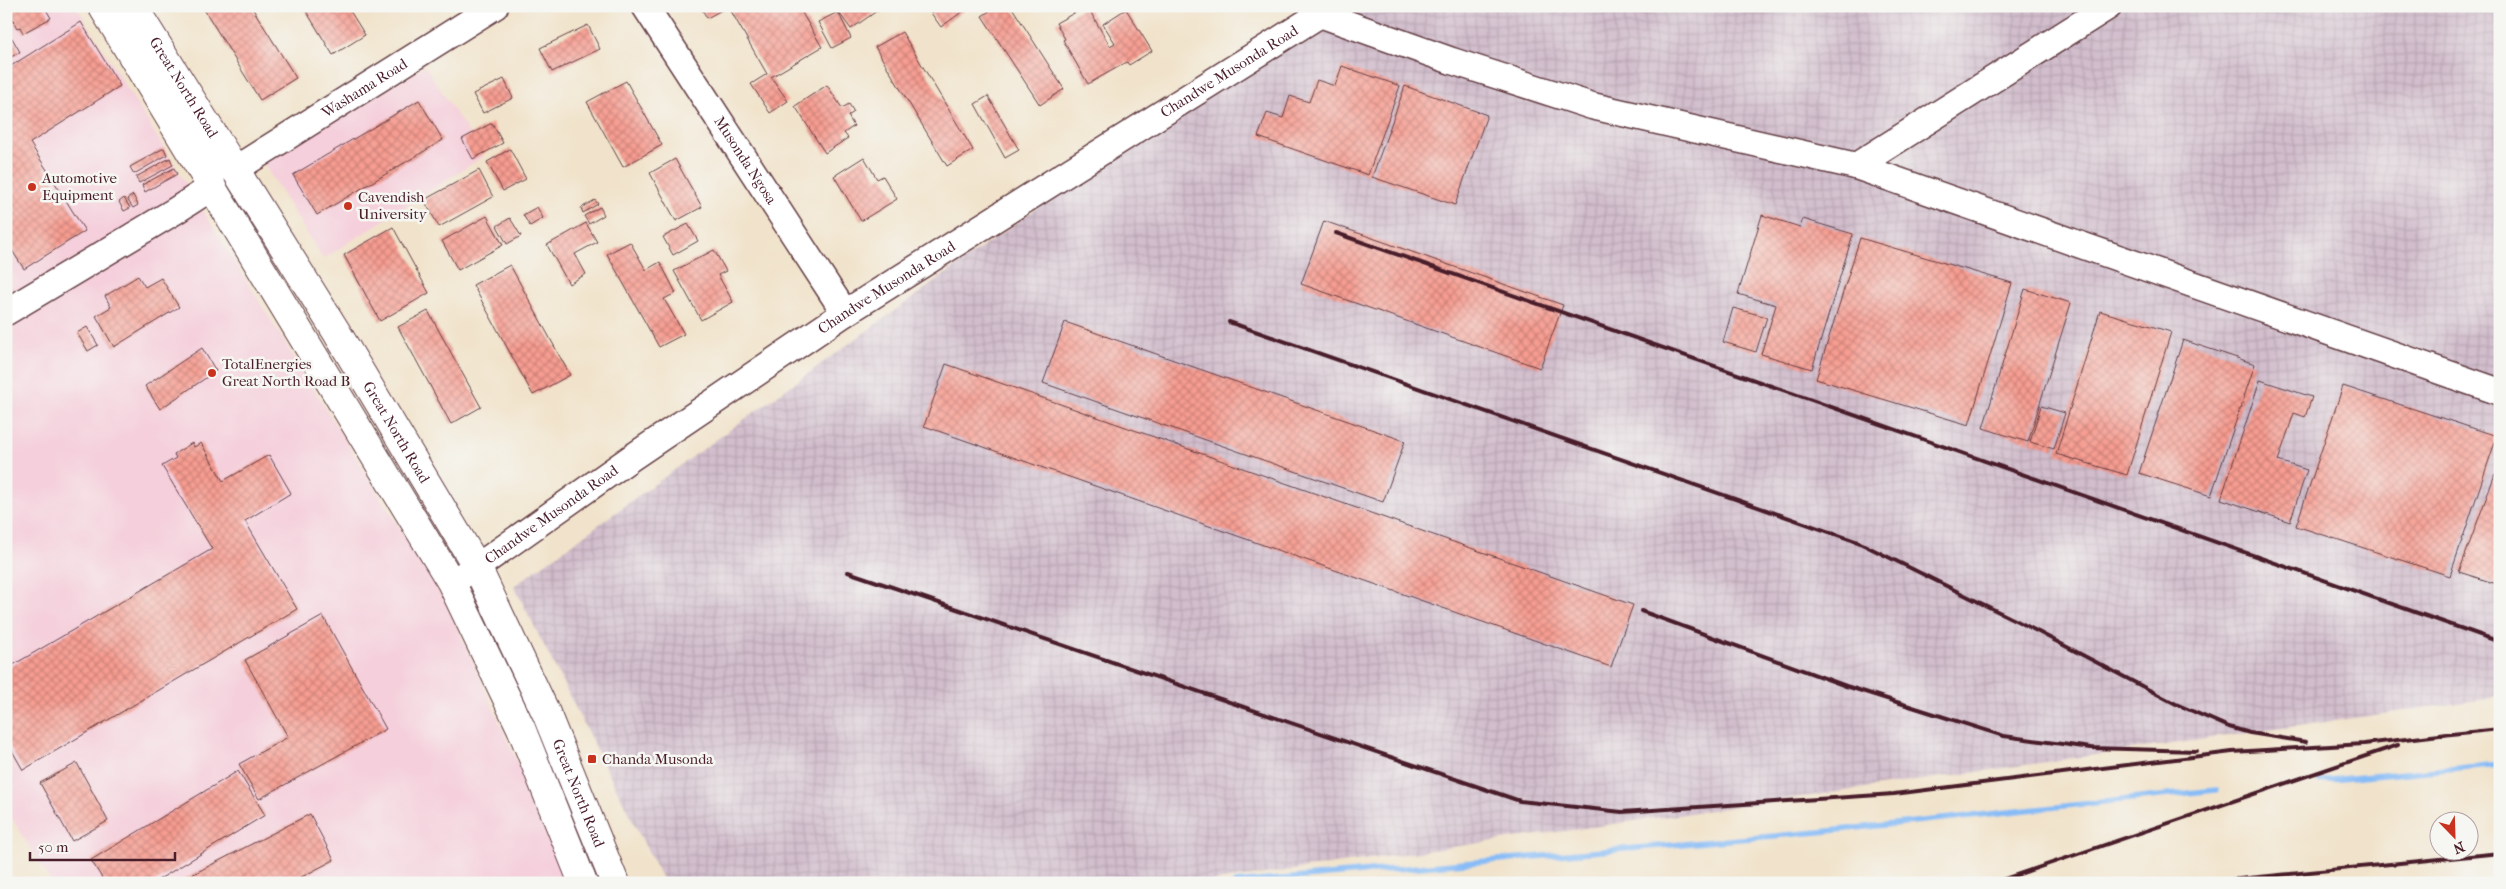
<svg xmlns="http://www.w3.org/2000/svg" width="2506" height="889" font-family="'IM FELL French Canon',serif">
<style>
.built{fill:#f5cfdb}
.industrial{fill:url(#industrial-grid)}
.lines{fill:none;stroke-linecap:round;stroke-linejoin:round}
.stream{stroke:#87bcf6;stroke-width:5.5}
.building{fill:url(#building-cross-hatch)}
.minor-casing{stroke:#633c43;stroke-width:29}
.major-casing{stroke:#633c43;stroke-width:30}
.minor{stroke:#fff;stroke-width:26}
.major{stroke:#fff;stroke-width:28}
.rail{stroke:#4a1f2b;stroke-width:4}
.poi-dot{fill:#c8321e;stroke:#f6f6f2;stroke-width:2}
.labels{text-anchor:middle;stroke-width:5;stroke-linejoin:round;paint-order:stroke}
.street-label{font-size:15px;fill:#4a1f2b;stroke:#f6f6f2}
.poi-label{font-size:15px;fill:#4a1f2b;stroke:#f6f6f2;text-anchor:start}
</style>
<defs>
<pattern id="industrial-grid" width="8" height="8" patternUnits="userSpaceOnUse" patternTransform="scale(1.25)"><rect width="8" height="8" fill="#d1bdcc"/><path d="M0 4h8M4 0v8" fill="none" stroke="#b5a2af"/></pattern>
<pattern id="building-cross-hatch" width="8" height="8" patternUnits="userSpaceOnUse" patternTransform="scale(1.25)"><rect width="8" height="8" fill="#f79d91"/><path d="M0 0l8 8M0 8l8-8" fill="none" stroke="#ca7f77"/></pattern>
</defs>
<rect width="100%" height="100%" fill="#f6f6f2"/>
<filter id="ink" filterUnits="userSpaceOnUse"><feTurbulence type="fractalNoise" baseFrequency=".02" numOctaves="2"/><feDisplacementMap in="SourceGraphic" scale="10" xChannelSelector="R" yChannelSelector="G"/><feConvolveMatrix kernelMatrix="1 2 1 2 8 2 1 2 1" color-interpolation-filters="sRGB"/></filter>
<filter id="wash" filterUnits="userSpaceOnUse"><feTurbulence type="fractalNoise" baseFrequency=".0096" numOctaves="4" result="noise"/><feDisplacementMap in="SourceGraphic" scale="20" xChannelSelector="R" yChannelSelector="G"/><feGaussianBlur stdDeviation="1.12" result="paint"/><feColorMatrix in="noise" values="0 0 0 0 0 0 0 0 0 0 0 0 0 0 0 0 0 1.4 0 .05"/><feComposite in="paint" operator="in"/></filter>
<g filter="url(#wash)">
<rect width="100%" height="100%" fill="#f1e3cb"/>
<g class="built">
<polygon points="6,6 76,6 448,606 571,883 52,883 6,809"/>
<polygon points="425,66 484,156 323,259 263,163"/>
</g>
<polygon class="industrial" points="1316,6 2500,6 2500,697 1202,883 664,883 514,586"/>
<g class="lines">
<g class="stream">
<polyline points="2320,781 2500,764"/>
<polyline points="1235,883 1819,832 2216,790"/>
</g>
</g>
<g id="blocks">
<g class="building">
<polygon points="6,6 44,6 51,18 23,33 20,27 17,28"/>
<polygon points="202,6 251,6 296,78 260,100"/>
<polygon points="303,6 347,6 365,35 333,55"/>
<polygon points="700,6 724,6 725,8 707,18"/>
<polygon points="739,6 798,6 822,47 771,77 788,101 770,113 751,84 767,74 731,11"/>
<polygon points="834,6 879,6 881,8 851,29"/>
<polygon points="926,6 970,6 941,27"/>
<polygon points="997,6 1011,6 1064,89 1040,105 982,16"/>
<polygon points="1087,6 1110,46 1115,43 1103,24 1126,9 1152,51 1129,65 1127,62 1088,84 1063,40 1065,39 1056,23"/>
<polygon points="838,12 851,38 832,48 818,22"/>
<polygon points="81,22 120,86 30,143 85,231 24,269 6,241 6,69"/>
<polygon points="588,25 600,49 552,72 540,48"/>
<polygon points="902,32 973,150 947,166 875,47"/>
<polygon points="12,38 20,52 6,60 6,41"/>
<polygon points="1342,66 1400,86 1368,175 1258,137 1267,113 1283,118 1290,96 1309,102 1317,80 1335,86"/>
<polygon points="504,79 513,98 483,113 473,94"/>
<polygon points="626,81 662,145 623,167 587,102"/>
<polygon points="827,85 842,108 849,104 854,112 848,116 854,126 844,133 848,138 825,153 795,106"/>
<polygon points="1405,86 1487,115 1455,205 1372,177"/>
<polygon points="988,96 1019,150 1005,158 975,104"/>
<polygon points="419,100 443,140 317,215 293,175"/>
<polygon points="492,123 503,143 473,159 462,139"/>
<polygon points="164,148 167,155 134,174 130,167"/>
<polygon points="510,149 526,179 503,191 487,162"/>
<polygon points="864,157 877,179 883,176 897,199 861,221 834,176"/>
<polygon points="170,158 173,165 139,183 136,177"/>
<polygon points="675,159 702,207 676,221 650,173"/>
<polygon points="174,168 177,174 145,192 142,185"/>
<polygon points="479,170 493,197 439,227 424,200"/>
<polygon points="133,195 138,205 133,208 127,199"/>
<polygon points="124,198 130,208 124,211 119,202"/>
<polygon points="595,200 598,204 583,213 581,208"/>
<polygon points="537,207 543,218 530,226 523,215"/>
<polygon points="600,207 604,215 589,224 584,216"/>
<polygon points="1762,215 1800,227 1803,219 1853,234 1812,369 1761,354 1776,305 1738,294"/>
<polygon points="487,216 503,245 458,270 442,241"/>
<polygon points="510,218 521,236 507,244 497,226"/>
<polygon points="1324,221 1563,305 1540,368 1301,284"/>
<polygon points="586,223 597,242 575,254 586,274 569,284 547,245"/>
<polygon points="688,224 698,241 673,255 663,237"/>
<polygon points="393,227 429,293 380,321 344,255"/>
<polygon points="1860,238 2012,283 1969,425 1816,379"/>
<polygon points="630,242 646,270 660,262 676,293 664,299 684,334 659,347 607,254"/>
<polygon points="714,250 726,271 718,275 733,302 701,320 674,271"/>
<polygon points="510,265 570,375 533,395 473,285"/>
<polygon points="138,276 145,287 161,278 179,307 114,347 96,316 111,307 105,296"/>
<polygon points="2025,289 2071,303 2028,442 1983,428"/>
<polygon points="1733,308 1767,317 1756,352 1723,342"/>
<polygon points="428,311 481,407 451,424 398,327"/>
<polygon points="2100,311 2171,332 2127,475 2056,454"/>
<polygon points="1065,322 1405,441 1383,502 1043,383"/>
<polygon points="87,327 98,345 88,351 77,333"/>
<polygon points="2183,340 2255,364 2211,496 2139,473"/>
<polygon points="202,348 216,371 160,409 145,386"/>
<polygon points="946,364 1633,605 1611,667 924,426"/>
<polygon points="2260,380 2312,397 2305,417 2294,413 2278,461 2307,470 2290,522 2221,499"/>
<polygon points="2343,386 2497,436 2450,576 2296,526"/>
<polygon points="2041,406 2065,413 2054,449 2030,442"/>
<polygon points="192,443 194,447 201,443 223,481 269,455 291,493 245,521 297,609 23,770 6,740 6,669 212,549 162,466 176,458 174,454"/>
<polygon points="2495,474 2500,475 2500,585 2459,572"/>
<polygon points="323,616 386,729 259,799 239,764 288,737 245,660"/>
<polygon points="77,763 108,821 72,841 40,783"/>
<polygon points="238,771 265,815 153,883 105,883 91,860"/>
<polygon points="310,814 334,860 290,883 176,883"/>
</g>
</g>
</g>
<g filter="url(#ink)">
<use href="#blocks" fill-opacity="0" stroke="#633c43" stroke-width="1"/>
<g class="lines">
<defs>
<g id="minor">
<path id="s1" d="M645,6l200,307"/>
<polyline points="1320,14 1452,61 1592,106 1856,166 2109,6"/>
<polyline points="1856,166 2500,392"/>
<path id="s2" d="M234,170l261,-164"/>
<polyline points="6,312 175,211 212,187 211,165 179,106 174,89 172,73"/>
<path id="s3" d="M451,582l26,-15 154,-109 214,-145 488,-307"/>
</g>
<g id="major">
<polyline points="102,6 451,582 521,728 583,883"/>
<path id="s4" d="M133,6l203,325 141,236 69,146 69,170"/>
</g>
</defs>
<use href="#minor" class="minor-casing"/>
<use href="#major" class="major-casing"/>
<use href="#minor" class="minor"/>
<use href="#major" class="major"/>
<g class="rail">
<polyline points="1336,233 2500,642"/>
<polyline points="1229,322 1858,542 2027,626 2176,704 2229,727 2250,733 2306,742"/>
<polyline points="848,572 1520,801 1622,812 1894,794 2232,752 2364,744 2448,734"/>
<polyline points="1641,611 1846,686 2004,736 2091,748 2197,751"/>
<polyline points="2442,735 2500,729"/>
<polyline points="1993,883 2398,745"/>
<polyline points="2200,883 2500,853"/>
</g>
</g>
</g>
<g class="poi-dot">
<circle cx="32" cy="187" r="5"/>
<circle cx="348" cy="206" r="5"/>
<circle cx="212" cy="373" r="5"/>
<rect x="587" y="754" width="10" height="10" rx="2.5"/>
</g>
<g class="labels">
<g class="street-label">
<text dy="5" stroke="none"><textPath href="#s3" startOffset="931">Chandwe Musonda Road</textPath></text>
<text dy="5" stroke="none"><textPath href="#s4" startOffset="96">Great North Road</textPath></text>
<text dy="5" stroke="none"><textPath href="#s2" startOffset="154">Washama Road</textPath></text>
<text dy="5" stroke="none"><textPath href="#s1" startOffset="184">Musonda Ngosa</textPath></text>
<text dy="5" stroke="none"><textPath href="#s3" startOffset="526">Chandwe Musonda Road</textPath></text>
<text dy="5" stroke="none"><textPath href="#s4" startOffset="501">Great North Road</textPath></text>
<text dy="5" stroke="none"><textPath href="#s3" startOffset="121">Chandwe Musonda Road</textPath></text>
<text dy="5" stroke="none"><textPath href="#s4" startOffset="906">Great North Road</textPath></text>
</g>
<g class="poi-label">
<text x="42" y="183">Automotive<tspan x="42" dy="17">Equipment</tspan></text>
<text x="358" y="202">Cavendish<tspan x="358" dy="17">University</tspan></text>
<text x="222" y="369">TotalEnergies<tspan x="222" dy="17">Great North Road B</tspan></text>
<text x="602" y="764">Chanda Musonda</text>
</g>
</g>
<rect width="2506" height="889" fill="none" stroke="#f6f6f2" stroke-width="25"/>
<g transform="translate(2454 836) rotate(157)"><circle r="24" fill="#f6f6f2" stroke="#b1a0a2"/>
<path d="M0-4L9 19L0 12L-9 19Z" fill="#c8321e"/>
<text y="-8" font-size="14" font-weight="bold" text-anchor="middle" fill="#4a1f2b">N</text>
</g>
<path d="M30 852v8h145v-8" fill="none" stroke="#4a1f2b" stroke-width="2.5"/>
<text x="38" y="852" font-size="15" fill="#4a1f2b" stroke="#f6f6f2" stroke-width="4" paint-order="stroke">50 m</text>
</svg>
